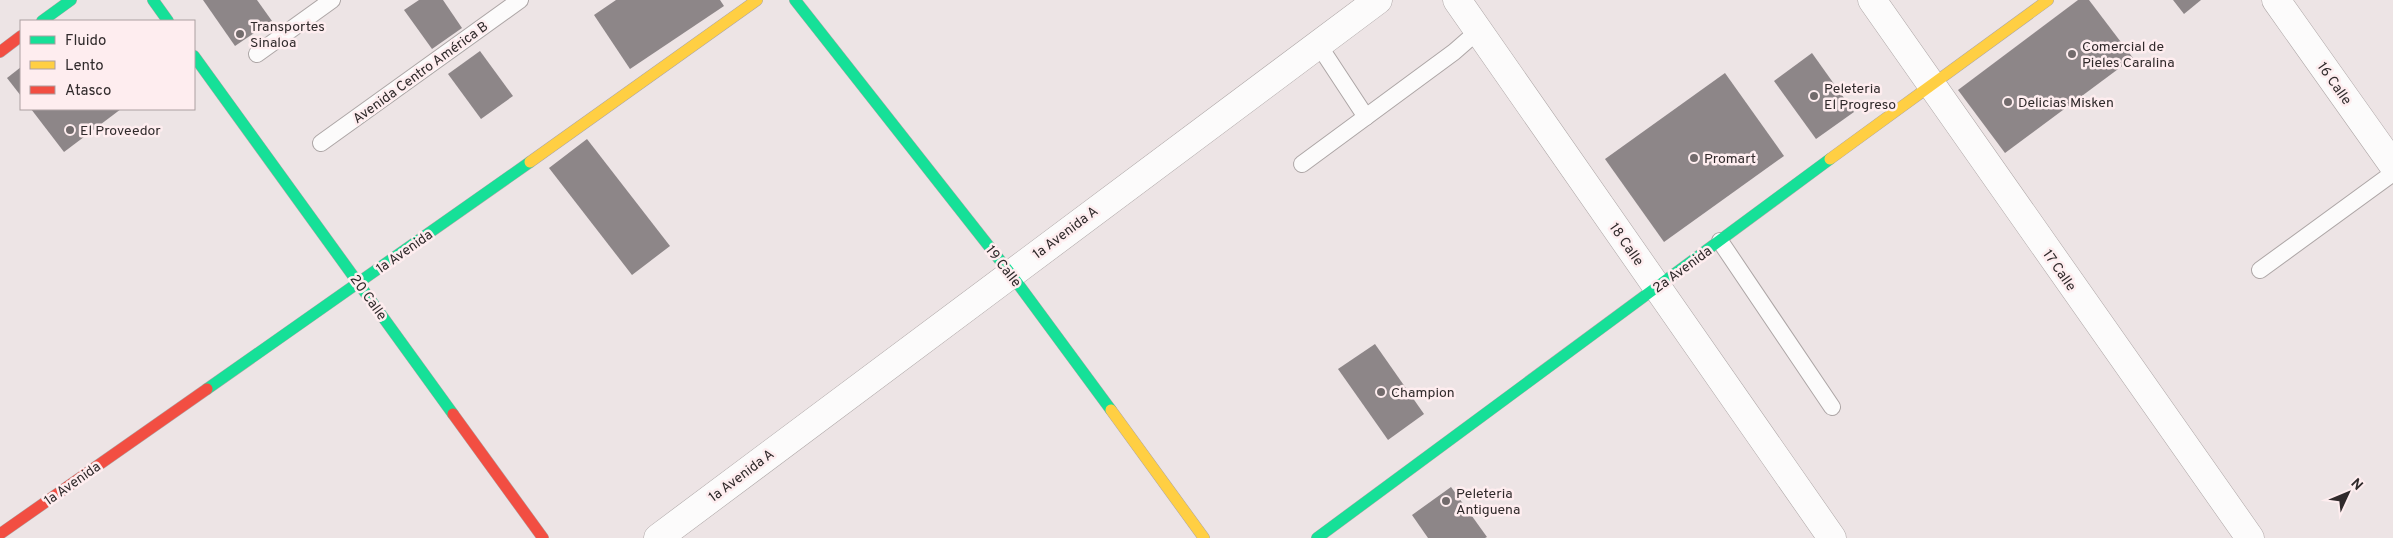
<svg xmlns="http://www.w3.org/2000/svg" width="2393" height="538" font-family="Overpass,sans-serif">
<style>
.building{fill:#8d8688}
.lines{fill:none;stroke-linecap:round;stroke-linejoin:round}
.lane-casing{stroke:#ada6a6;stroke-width:18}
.street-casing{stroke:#ada6a6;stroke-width:29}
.fast-casing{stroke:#ada6a6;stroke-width:12}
.slow-casing{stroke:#ada6a6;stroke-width:12}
.jam-casing{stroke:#ada6a6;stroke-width:12}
.lane{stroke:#fcfbfb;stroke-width:16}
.street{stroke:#fcfbfb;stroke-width:28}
.fast{stroke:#16e098;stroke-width:11}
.slow{stroke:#ffcf43;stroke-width:11}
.jam{stroke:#f24e42;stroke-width:11}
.poi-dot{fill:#726b6c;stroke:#feedef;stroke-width:2}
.labels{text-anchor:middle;stroke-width:5;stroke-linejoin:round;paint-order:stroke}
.poi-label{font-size:14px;fill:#302a2b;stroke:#feedef;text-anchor:start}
.street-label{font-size:14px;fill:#302a2b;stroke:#feedef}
</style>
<rect width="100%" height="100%" fill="#ede4e5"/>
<g class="building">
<polygon points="203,0 257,0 272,21 235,46"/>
<polygon points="419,0 443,0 462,28 432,49 404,10"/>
<polygon points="616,0 720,0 724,6 630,69 594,15"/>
<polygon points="2078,0 2089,0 2133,58 2005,153 1958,90"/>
<polygon points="2173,0 2201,0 2184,14"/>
<polygon points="480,51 513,96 481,119 448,74"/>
<polygon points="1812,53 1854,112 1816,139 1774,81"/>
<polygon points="21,67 21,96 7,78"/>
<polygon points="1725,73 1784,156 1664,242 1605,159"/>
<polygon points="31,109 121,109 64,152"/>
<polygon points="587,139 670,246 632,275 549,168"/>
<polygon points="1375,344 1424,414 1388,440 1338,369"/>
<polygon points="1451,487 1487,537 1485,538 1428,538 1412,515"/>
</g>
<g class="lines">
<defs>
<g id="lane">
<polyline points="1318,44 1366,117"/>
<polyline points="257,54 332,0"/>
<polyline points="321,143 520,0"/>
<polyline points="1302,164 1454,52 1478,31"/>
<polyline points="1720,241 1832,407"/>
<polyline points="2260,270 2393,173"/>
</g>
<g id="street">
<polyline points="1457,0 1832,538"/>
<polyline points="1872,0 2250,538"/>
<polyline points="2276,0 2393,165"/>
<polyline points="658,538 1378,0"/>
</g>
<g id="fast">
<polyline points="153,0 168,21"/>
<polyline points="795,0 1010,273 1111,410"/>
<polyline points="42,21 71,0"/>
<polyline points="194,56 453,414"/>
<polyline points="207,389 530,162"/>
<polyline points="1317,538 1830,159"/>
</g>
<g id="slow">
<polyline points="1830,159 2048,0"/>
<polyline points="530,162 757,0"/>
<polyline points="1111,410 1204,538"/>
</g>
<g id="jam">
<polyline points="0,52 21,36"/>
<polyline points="453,414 543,538"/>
<polyline points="0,534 207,389"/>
</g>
</defs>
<use href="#lane" class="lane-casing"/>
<use href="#street" class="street-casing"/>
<use href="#fast" class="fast-casing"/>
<use href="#slow" class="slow-casing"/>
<use href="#jam" class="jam-casing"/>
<use href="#lane" class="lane"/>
<use href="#street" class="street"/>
<use href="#fast" class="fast"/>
<use href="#slow" class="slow"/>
<use href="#jam" class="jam"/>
</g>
<g class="poi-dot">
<circle cx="240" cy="34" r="5"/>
<circle cx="2072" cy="54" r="5"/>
<circle cx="1814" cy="96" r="5"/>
<circle cx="2008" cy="102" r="5"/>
<circle cx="70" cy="130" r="5"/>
<circle cx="1694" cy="158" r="5"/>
<circle cx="1381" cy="392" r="5"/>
<circle cx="1446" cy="501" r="5"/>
</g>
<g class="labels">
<g class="poi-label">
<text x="250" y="31">Transportes<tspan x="250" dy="16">Sinaloa</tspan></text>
<text x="2082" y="51">Comercial de<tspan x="2082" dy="16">Pieles Caralina</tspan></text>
<text x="1824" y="93">Peleteria<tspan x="1824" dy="16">El Progreso</tspan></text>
<text x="2018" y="107">Delicias Misken</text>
<text x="80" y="135">El Proveedor</text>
<text x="1704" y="163">Promart</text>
<text x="1391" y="397">Champion</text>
<text x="1456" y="498">Peleteria<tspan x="1456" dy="16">Antiguena</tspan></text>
</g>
<g class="street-label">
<text transform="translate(420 72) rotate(-36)" y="5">Avenida Centro América B</text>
<text transform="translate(2335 83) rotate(55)" y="5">16 Calle</text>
<text transform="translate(1065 232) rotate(-37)" y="5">1a Avenida A</text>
<text transform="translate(1627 244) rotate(55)" y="5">18 Calle</text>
<text transform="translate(404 251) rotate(-35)" y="5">1a Avenida</text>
<text transform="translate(1004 266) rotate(52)" y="5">19 Calle</text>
<text transform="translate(1682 269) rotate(-36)" y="5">2a Avenida</text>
<text transform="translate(2060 270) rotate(55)" y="5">17 Calle</text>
<text transform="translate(369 297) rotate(54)" y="5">20 Calle</text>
<text transform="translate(741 475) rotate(-37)" y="5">1a Avenida A</text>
<text transform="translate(72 483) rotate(-35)" y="5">1a Avenida</text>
</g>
</g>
<rect x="20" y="20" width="175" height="90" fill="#feedef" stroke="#ac9fa1"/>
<rect x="30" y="36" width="25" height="8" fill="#16e098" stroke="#ac9fa1"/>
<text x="65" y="45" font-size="15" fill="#302a2b">Fluido</text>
<rect x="30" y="61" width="25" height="8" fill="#ffcf43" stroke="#ac9fa1"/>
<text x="65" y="70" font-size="15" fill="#302a2b">Lento</text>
<rect x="30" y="86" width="25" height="8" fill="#f24e42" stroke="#ac9fa1"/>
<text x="65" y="95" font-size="15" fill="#302a2b">Atasco</text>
<g transform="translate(2348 493) rotate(46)" stroke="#feedef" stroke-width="4" paint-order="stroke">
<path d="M0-4L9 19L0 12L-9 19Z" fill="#302a2b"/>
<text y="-8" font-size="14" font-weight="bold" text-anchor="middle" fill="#302a2b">N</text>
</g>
</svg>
